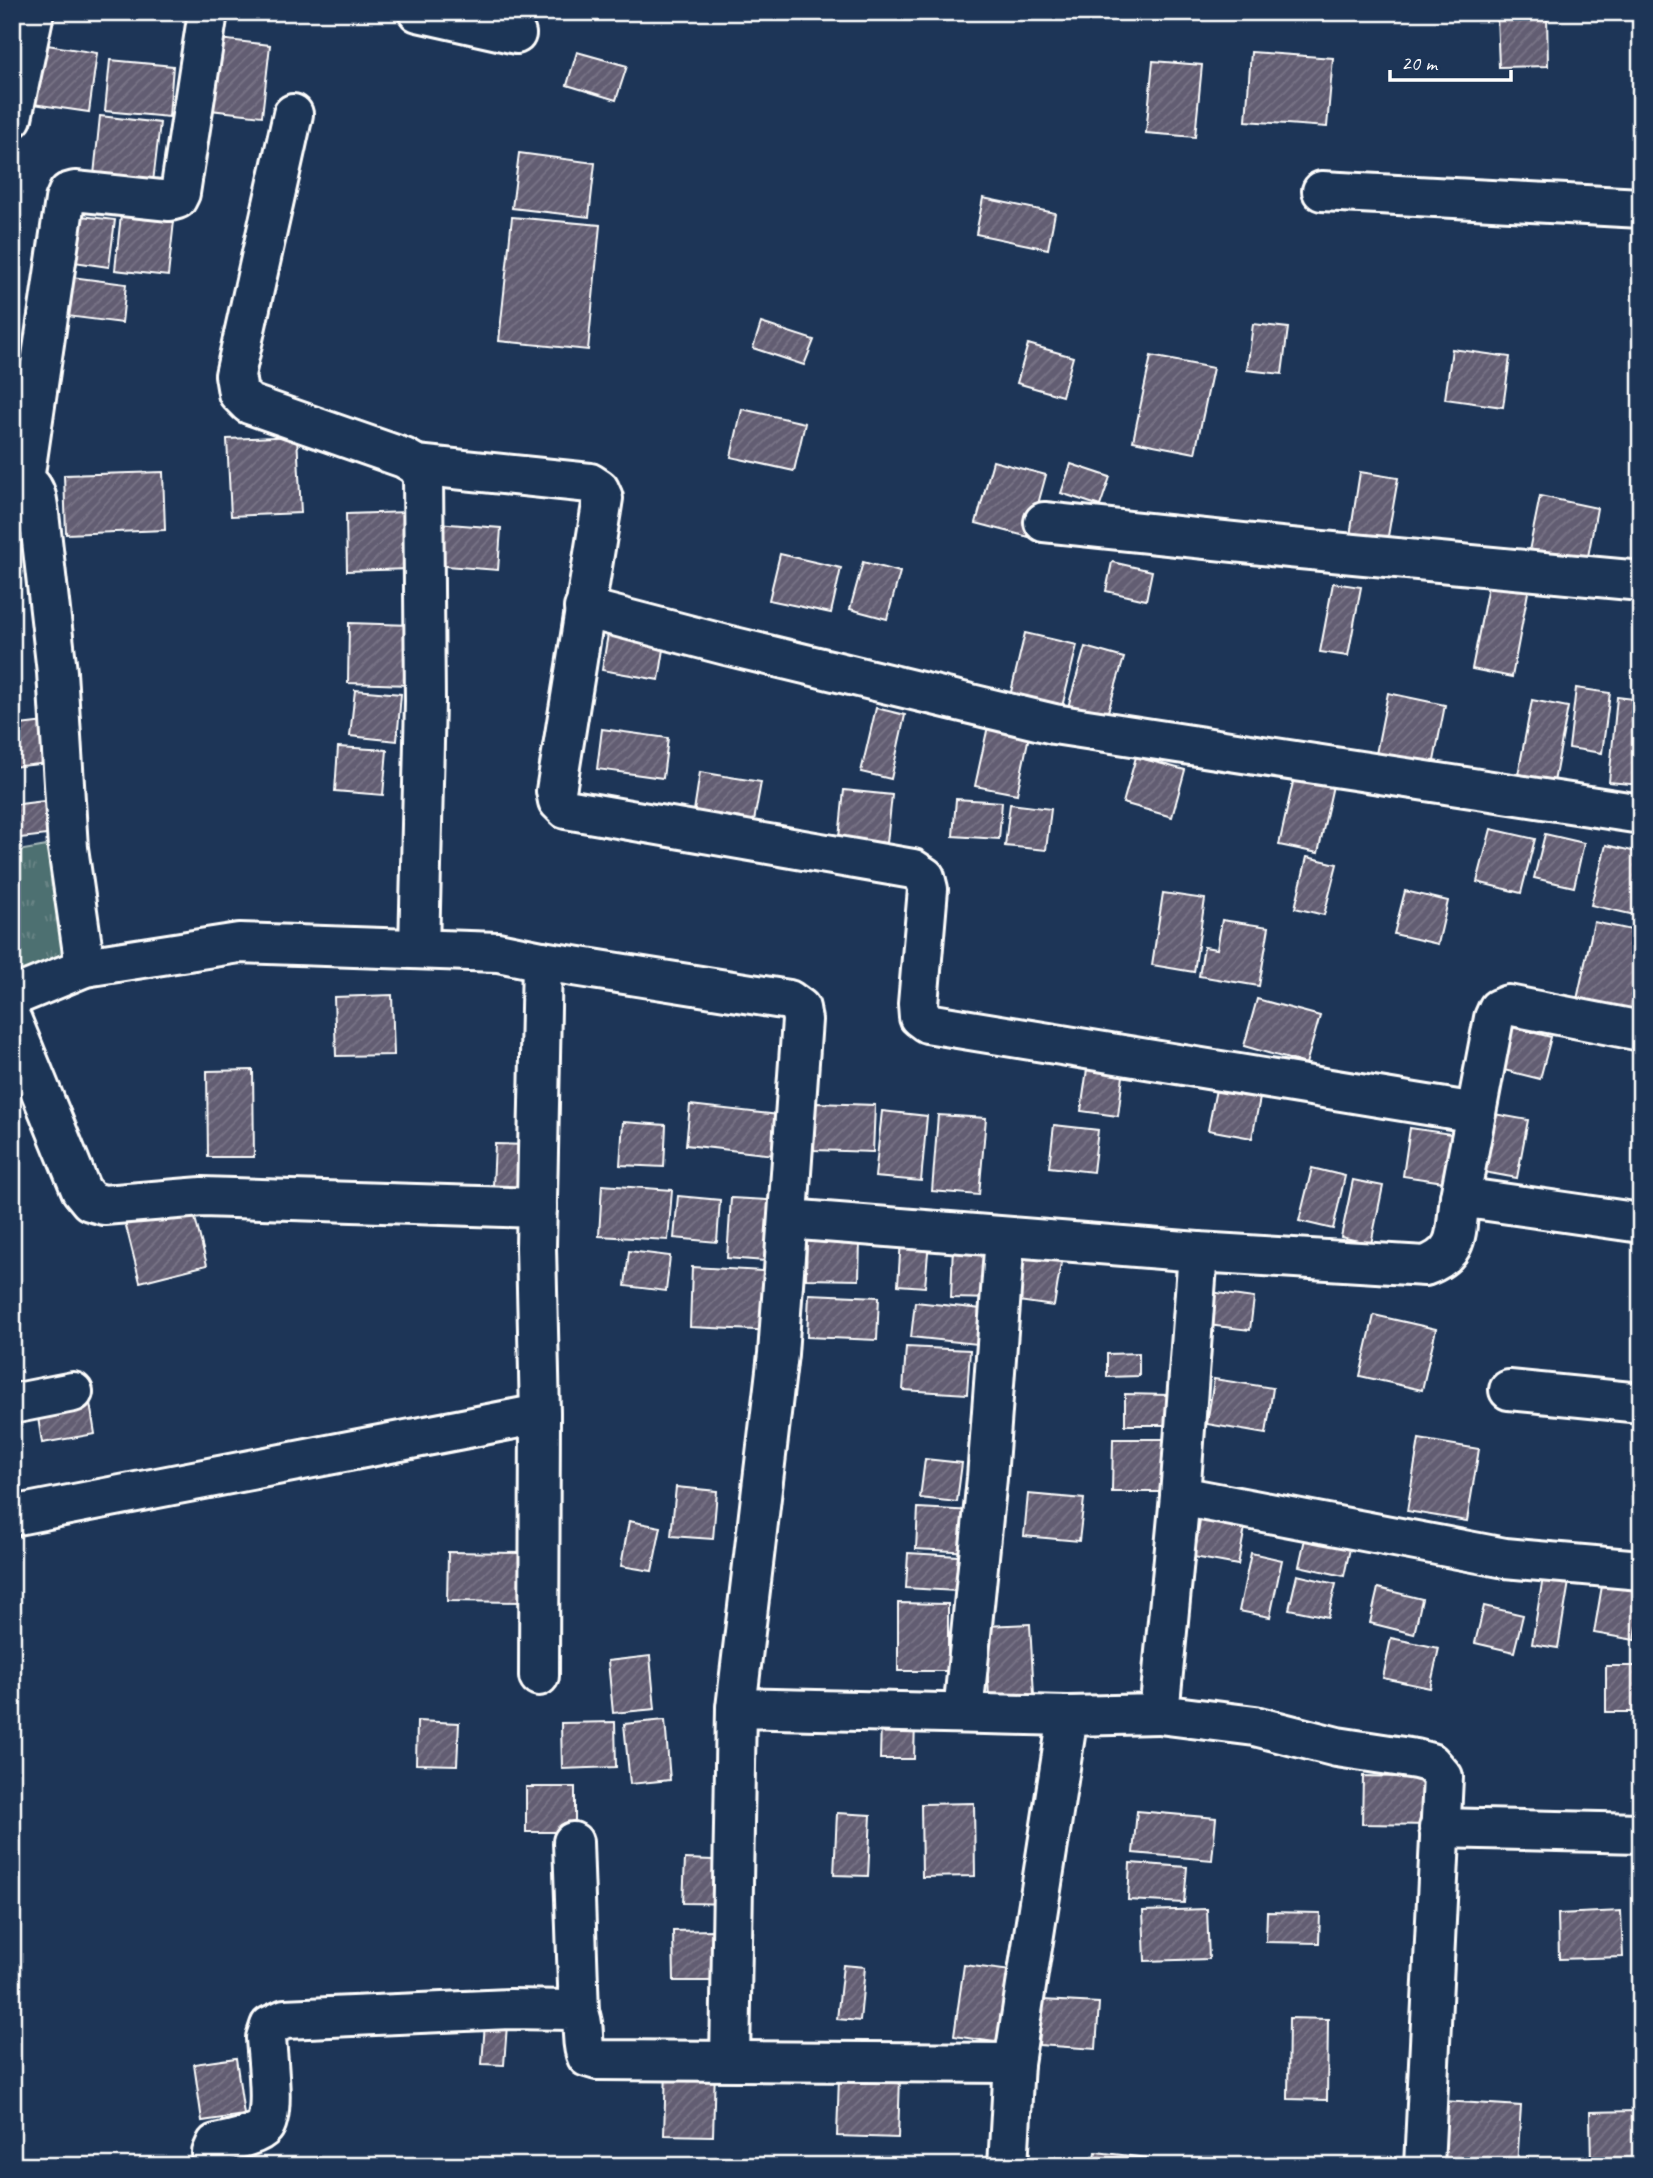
<svg xmlns="http://www.w3.org/2000/svg" width="1653" height="2178" font-family="Caveat,sans-serif">
<style>
.park{fill:url(#park-tufts);stroke:#a6b8b8;stroke-width:2}
.building{fill:url(#building-hatch);stroke:#fff;stroke-width:2}
.lines{fill:none;stroke-linecap:round;stroke-linejoin:round}
.minor-casing{stroke:#fff;stroke-width:44}
.minor{stroke:#1d3557;stroke-width:38}
</style>
<defs>
<pattern id="park-tufts" width="24" height="20" patternUnits="userSpaceOnUse" patternTransform="scale(1.75)"><rect width="24" height="20" fill="#4e7071"/><path d="M3 7l-1-3M5 7V3M7 7l1-3M15 17l-1-3M17 17v-4M19 17l1-3" fill="none" stroke="#698586"/></pattern>
<pattern id="building-hatch" width="6" height="6" patternUnits="userSpaceOnUse" patternTransform="scale(1.75)"><rect width="6" height="6" fill="#625d72"/><path d="M-1 1l2-2M0 6l6-6M5 7l2-2" fill="none" stroke="#7a7587"/></pattern>
</defs>
<rect width="100%" height="100%" fill="#1d3557"/>
<filter id="ink" filterUnits="userSpaceOnUse"><feTurbulence type="fractalNoise" baseFrequency=".0143" numOctaves="2"/><feDisplacementMap in="SourceGraphic" scale="14" xChannelSelector="R" yChannelSelector="G"/><feConvolveMatrix kernelMatrix="1 2 1 2 8 2 1 2 1" color-interpolation-filters="sRGB"/></filter>
<g filter="url(#ink)">
<polygon class="park" points="47,846 79,947 12,976 12,852"/>
<g class="building">
<polygon points="1497,15 1547,15 1548,66 1499,67"/>
<polygon points="210,38 270,45 262,116 202,109"/>
<polygon points="41,44 97,53 89,112 33,104"/>
<polygon points="577,52 627,66 616,100 567,85"/>
<polygon points="1251,52 1333,58 1327,127 1246,121"/>
<polygon points="110,60 173,66 169,117 105,111"/>
<polygon points="1153,61 1202,65 1195,137 1146,133"/>
<polygon points="100,116 160,123 153,182 94,175"/>
<polygon points="519,153 595,163 589,217 512,208"/>
<polygon points="983,198 1055,213 1048,249 976,234"/>
<polygon points="73,215 115,220 109,267 67,261"/>
<polygon points="121,215 174,221 168,276 115,270"/>
<polygon points="512,217 600,225 588,350 499,341"/>
<polygon points="64,276 126,284 122,323 59,315"/>
<polygon points="761,323 814,340 804,365 753,348"/>
<polygon points="1253,324 1288,328 1282,374 1247,370"/>
<polygon points="1028,344 1073,357 1062,396 1017,383"/>
<polygon points="1452,349 1510,357 1503,407 1445,399"/>
<polygon points="1151,356 1213,368 1195,453 1133,441"/>
<polygon points="742,409 805,423 794,471 731,457"/>
<polygon points="297,436 301,513 231,516 227,439"/>
<polygon points="993,461 1046,475 1029,537 976,523"/>
<polygon points="1071,464 1110,477 1100,506 1061,493"/>
<polygon points="163,472 165,530 66,534 64,475"/>
<polygon points="1360,472 1398,478 1387,542 1350,536"/>
<polygon points="1540,496 1597,508 1587,562 1529,551"/>
<polygon points="408,512 409,569 347,571 346,514"/>
<polygon points="436,523 501,528 498,570 433,565"/>
<polygon points="780,554 841,568 831,613 769,600"/>
<polygon points="863,562 900,572 887,619 850,609"/>
<polygon points="1112,562 1152,571 1146,600 1106,591"/>
<polygon points="1489,580 1529,587 1512,677 1472,669"/>
<polygon points="1333,583 1361,587 1348,656 1320,652"/>
<polygon points="349,623 411,625 409,685 348,683"/>
<polygon points="609,628 666,637 659,680 602,670"/>
<polygon points="1025,633 1077,645 1062,707 1010,696"/>
<polygon points="1085,647 1124,658 1106,718 1068,707"/>
<polygon points="1576,688 1610,693 1602,753 1569,748"/>
<polygon points="355,690 401,694 397,741 350,736"/>
<polygon points="1388,693 1445,705 1433,766 1376,754"/>
<polygon points="1617,697 1641,700 1641,785 1609,782"/>
<polygon points="1532,700 1568,707 1554,782 1518,775"/>
<polygon points="876,708 905,715 891,779 861,772"/>
<polygon points="990,717 1031,726 1017,794 975,786"/>
<polygon points="53,721 58,762 12,767 12,726"/>
<polygon points="602,729 668,738 663,778 597,769"/>
<polygon points="338,747 387,750 383,795 335,791"/>
<polygon points="1136,757 1185,770 1172,817 1123,803"/>
<polygon points="700,772 761,782 754,821 694,811"/>
<polygon points="1295,773 1334,781 1318,853 1279,845"/>
<polygon points="844,790 892,795 887,843 839,838"/>
<polygon points="60,799 64,833 12,839 12,805"/>
<polygon points="956,799 1002,802 999,839 953,836"/>
<polygon points="1010,804 1051,809 1046,850 1005,846"/>
<polygon points="1491,829 1535,839 1521,893 1477,882"/>
<polygon points="1545,834 1584,843 1574,887 1534,878"/>
<polygon points="1606,845 1641,853 1639,916 1591,905"/>
<polygon points="1307,857 1337,864 1324,915 1295,908"/>
<polygon points="1405,891 1448,901 1438,944 1394,934"/>
<polygon points="1163,893 1205,899 1194,972 1152,965"/>
<polygon points="1222,920 1269,927 1259,986 1199,976 1204,947 1217,949"/>
<polygon points="1594,922 1641,932 1641,969 1631,1015 1576,1004"/>
<polygon points="392,995 394,1055 336,1056 334,997"/>
<polygon points="1257,999 1320,1016 1306,1064 1244,1046"/>
<polygon points="1503,1025 1551,1037 1540,1079 1492,1067"/>
<polygon points="1089,1055 1125,1060 1118,1116 1081,1111"/>
<polygon points="253,1070 254,1157 208,1157 207,1071"/>
<polygon points="1218,1079 1262,1088 1252,1138 1208,1130"/>
<polygon points="816,1103 875,1105 873,1152 814,1150"/>
<polygon points="690,1105 779,1115 775,1155 686,1145"/>
<polygon points="882,1111 927,1116 921,1181 875,1177"/>
<polygon points="1483,1112 1528,1120 1517,1178 1473,1170"/>
<polygon points="938,1115 986,1118 979,1195 932,1191"/>
<polygon points="623,1122 666,1125 664,1167 620,1165"/>
<polygon points="1054,1125 1098,1130 1093,1172 1049,1167"/>
<polygon points="1410,1128 1451,1134 1444,1182 1403,1176"/>
<polygon points="495,1144 532,1145 530,1188 493,1186"/>
<polygon points="1312,1168 1345,1176 1333,1229 1299,1221"/>
<polygon points="1353,1180 1383,1186 1371,1244 1341,1237"/>
<polygon points="602,1185 672,1190 668,1240 599,1236"/>
<polygon points="678,1196 720,1200 717,1242 674,1238"/>
<polygon points="731,1198 784,1201 780,1262 727,1258"/>
<polygon points="192,1206 207,1265 140,1282 125,1222"/>
<polygon points="807,1238 860,1239 859,1280 806,1279"/>
<polygon points="901,1239 929,1241 925,1287 898,1285"/>
<polygon points="953,1244 998,1246 996,1299 951,1298"/>
<polygon points="629,1251 670,1256 666,1291 625,1286"/>
<polygon points="1025,1251 1062,1256 1054,1306 1018,1301"/>
<polygon points="692,1267 781,1272 778,1331 690,1327"/>
<polygon points="1203,1291 1254,1298 1250,1330 1199,1324"/>
<polygon points="809,1294 879,1297 877,1340 807,1337"/>
<polygon points="915,1302 991,1310 987,1345 911,1337"/>
<polygon points="1374,1315 1436,1329 1422,1390 1360,1376"/>
<polygon points="906,1347 970,1350 967,1394 903,1390"/>
<polygon points="1139,1353 1139,1376 1107,1377 1107,1354"/>
<polygon points="1214,1379 1273,1388 1266,1434 1207,1424"/>
<polygon points="1125,1394 1169,1395 1169,1425 1125,1425"/>
<polygon points="90,1403 95,1434 42,1443 37,1411"/>
<polygon points="1113,1439 1168,1439 1167,1492 1112,1492"/>
<polygon points="1419,1439 1479,1449 1467,1521 1407,1511"/>
<polygon points="925,1459 962,1463 957,1502 920,1498"/>
<polygon points="676,1487 717,1491 713,1539 671,1536"/>
<polygon points="1028,1494 1084,1499 1079,1541 1024,1536"/>
<polygon points="918,1508 974,1511 972,1552 916,1549"/>
<polygon points="1201,1515 1246,1522 1238,1565 1194,1557"/>
<polygon points="629,1521 661,1527 652,1571 621,1566"/>
<polygon points="1306,1534 1351,1544 1344,1576 1299,1566"/>
<polygon points="448,1552 527,1553 526,1602 447,1601"/>
<polygon points="908,1553 958,1556 956,1591 906,1588"/>
<polygon points="1251,1553 1282,1560 1270,1617 1239,1611"/>
<polygon points="1604,1574 1641,1580 1641,1602 1635,1640 1594,1633"/>
<polygon points="1297,1575 1336,1584 1328,1617 1289,1609"/>
<polygon points="1543,1577 1569,1582 1558,1648 1532,1644"/>
<polygon points="1378,1588 1422,1599 1414,1634 1370,1623"/>
<polygon points="898,1603 948,1604 948,1671 898,1671"/>
<polygon points="1484,1606 1523,1615 1514,1652 1475,1643"/>
<polygon points="1030,1624 1034,1695 989,1697 985,1626"/>
<polygon points="1391,1638 1439,1648 1430,1688 1383,1678"/>
<polygon points="650,1656 655,1709 613,1713 608,1661"/>
<rect x="1606" y="1666" width="35" height="46"/>
<polygon points="665,1720 670,1780 630,1784 624,1724"/>
<polygon points="881,1720 915,1720 914,1759 880,1759"/>
<polygon points="417,1721 459,1723 457,1765 416,1764"/>
<polygon points="615,1722 616,1767 562,1769 561,1723"/>
<polygon points="1363,1776 1435,1778 1434,1825 1362,1824"/>
<rect x="526" y="1787" width="49" height="45"/>
<polygon points="974,1803 975,1876 922,1877 921,1804"/>
<polygon points="1137,1811 1216,1818 1212,1860 1133,1853"/>
<polygon points="837,1813 871,1815 868,1876 834,1875"/>
<polygon points="685,1859 742,1861 741,1904 683,1903"/>
<polygon points="1130,1863 1187,1867 1184,1903 1128,1900"/>
<polygon points="1207,1909 1209,1959 1145,1961 1143,1911"/>
<polygon points="1621,1911 1623,1957 1559,1959 1558,1914"/>
<polygon points="1267,1912 1320,1913 1319,1943 1266,1942"/>
<polygon points="712,1930 712,1981 674,1981 673,1931"/>
<polygon points="843,1965 865,1967 860,2021 837,2019"/>
<polygon points="964,1965 1012,1971 1001,2043 954,2036"/>
<polygon points="1042,2000 1099,2003 1096,2049 1039,2045"/>
<polygon points="1289,2018 1328,2019 1327,2100 1288,2099"/>
<polygon points="485,2023 507,2025 504,2065 482,2064"/>
<polygon points="236,2058 244,2115 202,2121 194,2064"/>
<polygon points="666,2068 715,2069 713,2136 664,2135"/>
<polygon points="839,2076 900,2077 898,2138 837,2136"/>
<polygon points="1443,2101 1521,2106 1517,2166 1438,2166"/>
<polygon points="1634,2111 1635,2166 1591,2166 1590,2112"/>
<polygon points="1096,2152 1147,2158 1147,2166 1094,2166"/>
</g>
<g class="lines">
<defs>
<g id="minor">
<polyline points="418,12 516,34"/>
<polyline points="293,114 235,375 238,393 249,404 404,458 416,465 423,476 425,701 419,949"/>
<polyline points="12,118 34,12"/>
<polyline points="1322,191 1641,208"/>
<polyline points="416,465 590,483 599,489 603,498 556,791 558,801 566,809 913,869 925,877 928,889 918,1004 919,1017 927,1023 1476,1113"/>
<path d="M12,477c24,5 24,16 27,37l18,158 11,176 17,119"/>
<polyline points="24,480 65,200 68,193 75,191 170,201 177,199 180,193 208,12"/>
<polyline points="1044,522 1290,548 1641,581"/>
<polyline points="584,608 726,645 1054,724 1641,814"/>
<polyline points="12,997 85,967 239,943 498,952 542,961 789,1000 800,1008 802,1020 778,1354 736,1708"/>
<polyline points="12,1021 81,1190 90,1201 104,1205 202,1197 537,1208"/>
<polyline points="1460,1197 1494,1018 1498,1009 1508,1005 1641,1031"/>
<polyline points="788,1219 1198,1252"/>
<polyline points="1509,1390 1641,1403"/>
<polyline points="12,1404 73,1392"/>
<polyline points="1180,1496 1505,1558 1641,1570"/>
<polyline points="12,1516 540,1414"/>
<polyline points="539,1676 540,1414 536,1247 542,961"/>
<polyline points="963,1713 987,1478 1005,1237"/>
<polyline points="1159,1714 1255,1726 1337,1747 1416,1759 1431,1763 1443,1777 1424,2166"/>
<polyline points="1439,1828 1641,1833"/>
<polyline points="573,1842 579,2013"/>
<polyline points="730,2060 736,1708 1068,1716"/>
<path d="M213,2166l-1,-13 4,-9c11,-3 41,-8 48,-17 11,-13 3,-70 2,-89l4,-12 15,-7 225,-10 61,1 8,3c7,14 1,29 8,44l10,3 417,3"/>
<path d="M1008,2166l6,-103 54,-347 91,-2 21,-218 18,-244 227,14c36,-13 30,-35 35,-69l181,26"/>
</g>
</defs>
<use href="#minor" class="minor-casing"/>
<use href="#minor" class="minor"/>
</g>
</g>
<rect width="1653" height="2178" fill="none" stroke="#1d3557" stroke-width="42"/>
<rect x="21" y="21" width="1611" height="2136" fill="none" stroke="#fff" stroke-width="2.5" filter="url(#ink)"/>
<path d="M1390 70v10h121v-10" fill="none" stroke="#ffffff" stroke-width="3.5"/>
<text x="1401" y="70" font-size="21" fill="#ffffff" stroke="#1d3557" stroke-width="5" paint-order="stroke">20 m</text>
</svg>
